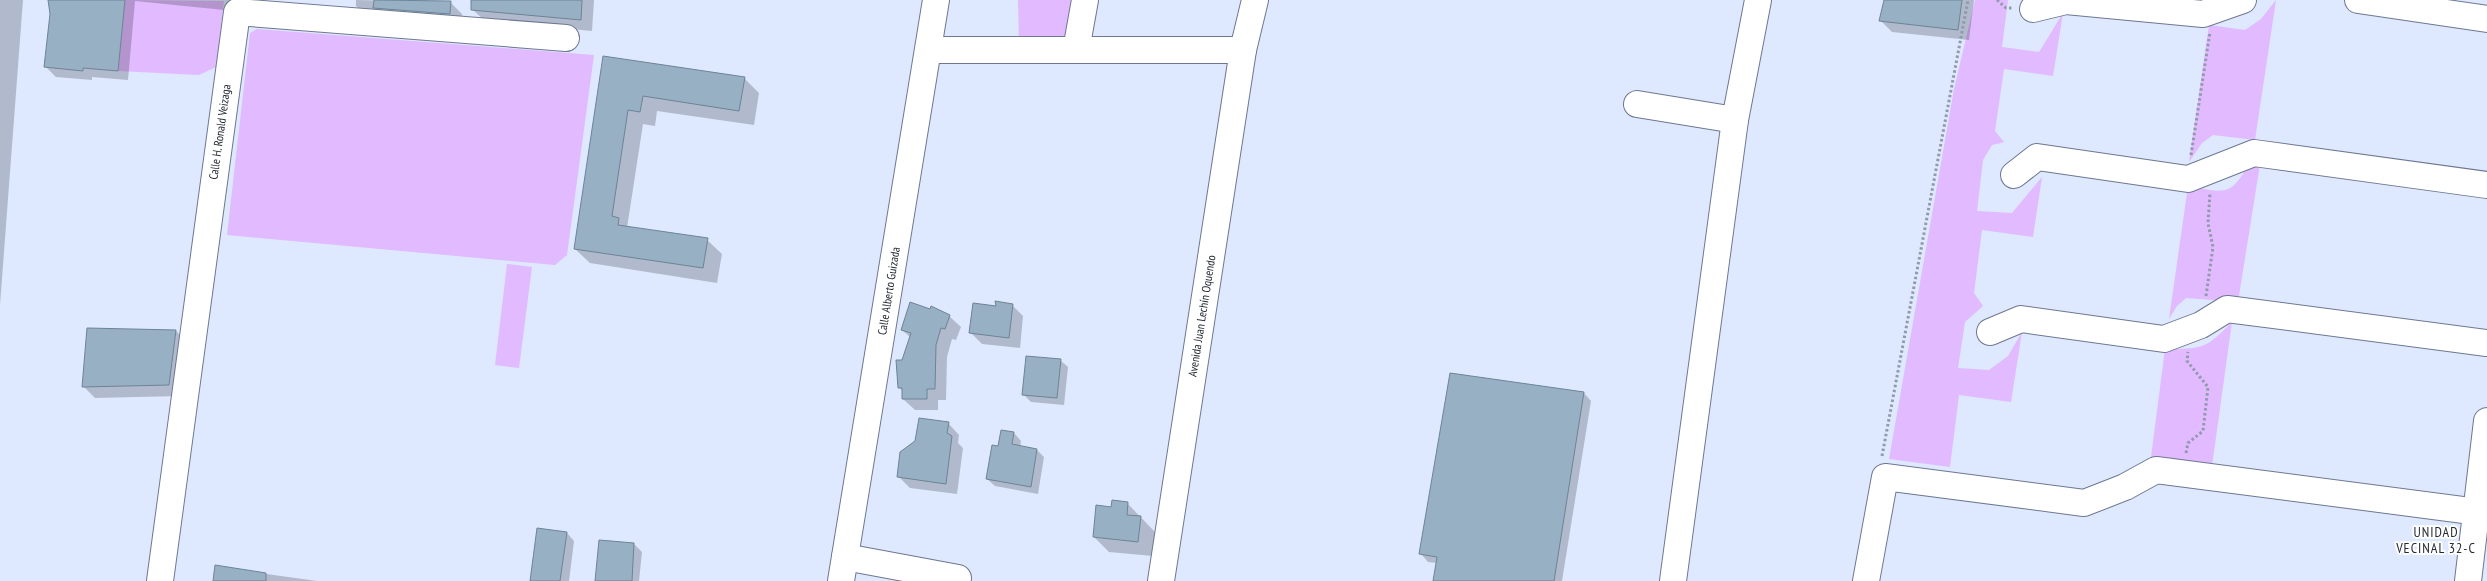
<svg xmlns="http://www.w3.org/2000/svg" width="2487" height="581" font-family="'PT Sans Narrow',sans-serif">
<style>
.green{fill:#e1baff}
.shadow{fill:#0003}
.building{fill:#97b0c3;stroke:#6c8496}
.lines{fill:none;stroke-linecap:round;stroke-linejoin:round}
.minor-casing{stroke:#6d7890;stroke-width:28}
.path{stroke:#9199aa;stroke-width:3;stroke-dasharray:2.5 2.5;stroke-linecap:butt}
.minor{stroke:#fff;stroke-width:26}
.labels{text-anchor:middle;stroke-width:4;stroke-linejoin:round;paint-order:stroke}
.street-label{font-size:12px;fill:#242933;stroke:#fff}
.neighbourhood-label{font-size:14px;letter-spacing:1px;fill:#242933;stroke:#fff}
</style>
<rect width="100%" height="100%" fill="#dee9ff"/>
<g class="green">
<polygon points="125,0 224,1 216,67 199,75 118,71"/>
<polygon points="1018,0 1078,0 1065,43 1019,44"/>
<polygon points="1975,0 2008,0 2002,47 2039,52 2063,13 2053,76 2004,69 1995,131 2004,142 1992,145 1983,160 1977,211 2012,213 2042,177 2033,237 1982,230 1974,293 1983,306 1965,322 1958,368 1989,370 2008,356 2022,332 2011,402 1959,395 1950,467 1889,459 1954,89"/>
<polygon points="2276,0 2255,140 2213,135 2202,143 2189,162 2209,25 2245,30 2261,19"/>
<polygon points="257,29 594,55 567,255 555,265 227,235 250,33"/>
<path d="M2261,158l-23,144 -52,-4 -9,8 -8,13 19,-133c37,7 44,11 62,-25z"/>
<polygon points="507,264 532,267 519,368 495,365"/>
<path d="M2232,322l-20,144 -61,-9 14,-108c37,0 41,0 67,-27z"/>
</g>
<g class="shadow">
<polygon points="0,0 23,0 0,305"/>
<polygon points="53,0 235,0 234,11 135,1 128,80 92,77 92,80 56,77 46,67"/>
<polygon points="356,0 450,2 462,14 461,25 368,17 356,6"/>
<polygon points="474,0 594,0 592,31 485,21 473,10"/>
<polygon points="1885,0 1974,0 1969,40 1892,32 1881,21"/>
<polygon points="604,57 744,78 759,93 754,125 657,111 655,126 643,124 627,228 707,240 722,254 717,283 590,263 575,249"/>
<polygon points="1012,305 1023,316 1020,348 982,344 971,333 998,307"/>
<polygon points="949,316 961,327 956,340 952,339 947,357 946,400 938,400 938,410 915,410 903,399 903,392 899,387 903,361 911,338 902,330"/>
<polygon points="176,331 187,342 180,396 95,398 83,386"/>
<polygon points="1060,360 1068,367 1064,405 1031,402 1023,394"/>
<polygon points="1584,393 1591,401 1562,581 1435,581 1437,563 1428,562 1421,554"/>
<polygon points="948,423 959,435 958,443 963,448 957,494 910,488 898,476"/>
<polygon points="1014,433 1021,441 1020,447 1037,450 1044,457 1038,494 995,486 987,479"/>
<polygon points="1127,503 1155,532 1153,556 1109,552 1094,537 1112,508"/>
<polygon points="538,530 567,533 574,541 569,581 530,581"/>
<polygon points="634,544 642,552 639,581 597,581"/>
<polygon points="216,567 317,581 214,581"/>
</g>
<g class="building">
<polygon points="48,0 125,0 118,71 83,68 83,71 44,67 50,14"/>
<polygon points="374,0 451,1 450,14 373,8"/>
<polygon points="471,0 582,0 581,20 471,10"/>
<polygon points="1884,0 1962,0 1958,30 1879,21"/>
<polygon points="603,56 745,77 739,111 643,96 640,112 628,110 612,216 619,218 618,225 708,238 703,268 574,249"/>
<polygon points="995,301 1013,304 1009,338 969,333 973,303 996,306"/>
<polygon points="910,302 930,309 931,306 950,315 945,329 941,328 936,345 935,389 927,389 927,399 902,399 902,388 898,388 896,360 902,360 911,333 901,330"/>
<polygon points="87,328 176,330 169,385 82,387"/>
<polygon points="1026,356 1061,359 1057,398 1022,395"/>
<polygon points="1450,373 1584,392 1554,581 1433,581 1437,557 1419,554"/>
<polygon points="919,418 949,422 947,433 952,436 946,484 897,477 900,452 915,441"/>
<polygon points="1001,430 1014,432 1012,444 1037,449 1031,487 986,479 992,445 998,446"/>
<polygon points="1112,500 1128,502 1127,515 1141,516 1138,542 1093,537 1096,505 1111,507"/>
<polygon points="537,528 567,532 560,581 530,581"/>
<polygon points="599,540 634,543 632,581 595,581"/>
<polygon points="215,565 266,573 266,581 213,581"/>
</g>
<g class="lines">
<defs>
<g id="minor">
<polyline points="2358,0 2487,19"/>
<polyline points="2033,9 2066,1 2203,14 2243,0"/>
<polyline points="929,50 1243,50"/>
<polyline points="1076,50 1085,0"/>
<polyline points="1637,104 1735,120"/>
<polyline points="2014,175 2037,157 2188,179 2254,153 2487,185"/>
<polyline points="1990,332 2021,319 2164,339 2201,325 2227,309 2487,343"/>
<polyline points="845,557 958,578"/>
<polyline points="160,581 237,12 566,38"/>
<polyline points="841,581 936,0"/>
<polyline points="1161,581 1243,50 1255,0"/>
<polyline points="1673,581 1735,120 1758,0"/>
<polyline points="1866,581 1885,477 2084,503 2125,487 2156,470 2487,513"/>
<polyline points="2468,581 2487,421"/>
</g>
</defs>
<use href="#minor" class="minor-casing"/>
<g class="path">
<polyline points="1997,0 2006,8 2013,8"/>
<polyline points="2191,155 2210,32"/>
<polyline points="2206,296 2213,247 2208,223 2210,193"/>
<polyline points="2186,453 2188,443 2203,431 2208,387 2187,361 2188,352"/>
<polyline points="1882,456 1968,0"/>
</g>
<use href="#minor" class="minor"/>
</g>
<g class="labels">
<g class="street-label">
<text transform="translate(220 132) rotate(-82)" y="4">Calle H. Ronald Veizaga</text>
<text transform="translate(889 291) rotate(-81)" y="4">Calle Alberto Guizada</text>
<text transform="translate(1202 316) rotate(-81)" y="4">Avenida Juan Lechín Oquendo</text>
</g>
<g class="neighbourhood-label">
<text x="2436" y="537">UNIDAD<tspan x="2436" dy="16">VECINAL 32-C</tspan></text>
</g>
</g>
</svg>
